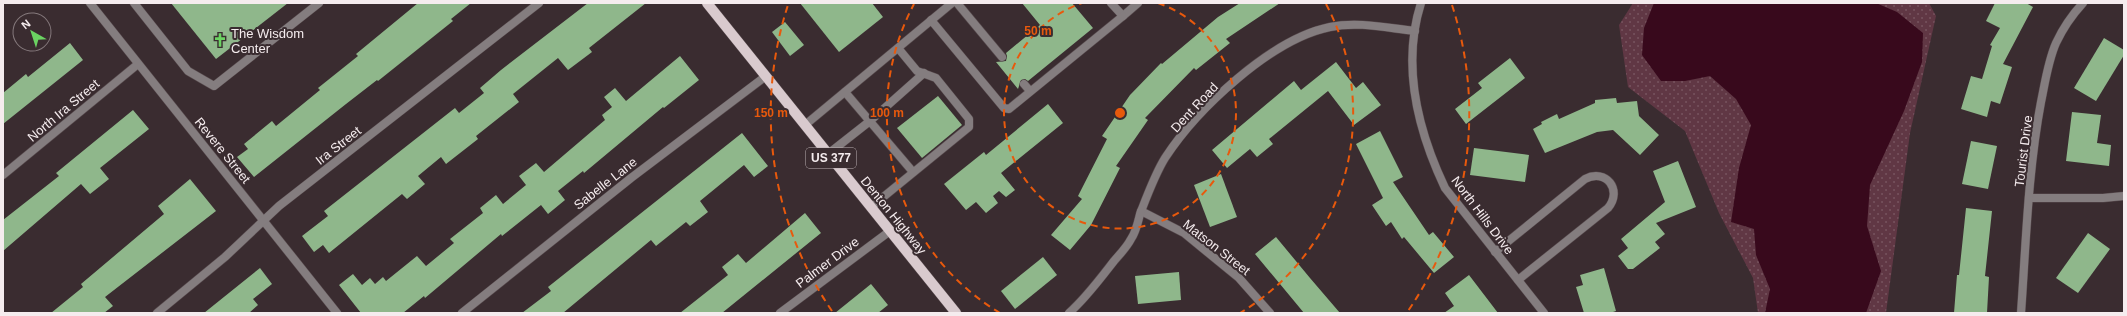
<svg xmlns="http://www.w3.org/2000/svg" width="2127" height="316" font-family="Arial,sans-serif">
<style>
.grass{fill:url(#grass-dots)}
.water{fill:#38091c}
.building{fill:#8fb78b}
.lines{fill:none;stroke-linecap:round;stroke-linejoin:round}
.lane-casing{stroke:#584b4e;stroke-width:9}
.street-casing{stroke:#584b4e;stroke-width:9}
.primary-casing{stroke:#584b4e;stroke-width:11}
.lane{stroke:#847d7f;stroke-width:8}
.street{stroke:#847d7f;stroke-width:8}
.primary{stroke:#d9cace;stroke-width:10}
.ring{fill:none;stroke:#e8590c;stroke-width:2;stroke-dasharray:7 5}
.labels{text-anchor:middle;stroke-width:4;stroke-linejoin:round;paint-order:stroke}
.shield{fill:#3a2c30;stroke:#bdb2b5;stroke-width:1}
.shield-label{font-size:12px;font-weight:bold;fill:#f5ecee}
.poi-label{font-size:13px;fill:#f5ecee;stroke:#3a2c30;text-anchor:start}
.street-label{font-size:13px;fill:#f5ecee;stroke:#3a2c30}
.centre{fill:#e8590c;stroke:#3a2c30;stroke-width:2}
.ring-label{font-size:12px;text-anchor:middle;font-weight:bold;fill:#e8590c;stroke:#3a2c30;stroke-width:4;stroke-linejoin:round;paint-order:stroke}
</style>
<defs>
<pattern id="grass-dots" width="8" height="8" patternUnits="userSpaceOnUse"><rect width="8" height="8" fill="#603744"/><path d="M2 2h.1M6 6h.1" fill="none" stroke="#77545f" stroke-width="1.8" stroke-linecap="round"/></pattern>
</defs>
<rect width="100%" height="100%" fill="#3a2c30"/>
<polygon class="grass" points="1633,3 1929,3 1936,16 1910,133 1886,313 1758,313 1753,278 1719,213 1685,131 1628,87 1619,25"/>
<polygon class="water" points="1654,3 1876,3 1897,12 1923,33 1922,62 1904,111 1870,185 1867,226 1881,271 1866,313 1765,313 1770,289 1756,255 1754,229 1731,222 1739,168 1751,125 1736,99 1710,76 1685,81 1661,81 1642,55 1644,28"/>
<g class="building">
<polygon points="171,3 288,3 216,59"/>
<polygon points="418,3 471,3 451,19 453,21 378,81 377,80 346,104 254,177 237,157 248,149 244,144 272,121 276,126 320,90 318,88 358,56 356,54"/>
<polygon points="588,3 646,3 589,48 592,52 568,70 558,58 513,94 519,102 476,136 478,139 446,164 441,157 418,176 425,184 407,199 402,194 329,253 323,245 314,252 302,236 328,216 324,211 455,108 459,113 484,93 480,88 501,70"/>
<polygon points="800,3 872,3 883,17 839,52"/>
<polygon points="1022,3 1072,3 1093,28 1028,81 1025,79 1021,80 1018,89 996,62 1006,61 1007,56 1006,53 1040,25"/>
<polygon points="1240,3 1280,3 1226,39 1230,43 1196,70 1194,68 1145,118 1148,120 1116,166 1120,168 1091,225 1070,250 1051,235 1082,199 1078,196 1107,139 1102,136 1130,95 1161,63 1162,64 1218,17"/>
<polygon points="1995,3 2026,3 2033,7 2003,64 2012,67 2000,104 1991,101 1987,117 1961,109 1971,76 1982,79 1992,46 1990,45 2000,28 1986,21"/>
<polygon points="785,22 804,45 790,56 772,32"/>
<polygon points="2104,38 2124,50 2124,55 2096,101 2074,88"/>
<polygon points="70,43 83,60 3,124 3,93 26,74 28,77"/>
<polygon points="680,56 699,80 664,108 663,107 584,173 583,171 558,191 565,200 548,214 541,205 502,236 501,234 425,298 424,296 403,313 361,313 339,285 353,274 362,285 370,278 375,284 383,277 386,281 417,256 426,266 454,243 450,239 483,213 480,208 496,195 503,204 526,185 519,176 536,163 544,172 605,120 602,115 612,107 604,97 615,88 626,101"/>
<polygon points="1510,58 1525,78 1466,124 1455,109 1482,88 1478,83"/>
<polygon points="1336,62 1356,88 1363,82 1381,105 1354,125 1328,91 1269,139 1273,144 1257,157 1250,149 1227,168 1212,150 1294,81 1301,90"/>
<polygon points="938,96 962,125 922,158 897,128"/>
<polygon points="1616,98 1617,103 1637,101 1639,116 1659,135 1640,155 1613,130 1597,132 1545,153 1533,129 1542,124 1541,122 1557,114 1559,119 1595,103 1595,100"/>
<polygon points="1048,104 1063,123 1001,173 1015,190 1006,197 999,191 993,196 998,203 986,213 976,202 966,210 944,184 984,152 986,155"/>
<polygon points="133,110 149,129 100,168 109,179 90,194 81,184 3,251 3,220 59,176 56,173"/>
<polygon points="2072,112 2101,115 2097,143 2111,145 2109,166 2066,161"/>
<polygon points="1380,131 1403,177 1393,182 1429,235 1433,232 1454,257 1434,273 1404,237 1402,239 1391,222 1386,226 1372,205 1383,198 1356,144"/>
<polygon points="742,133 768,166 754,177 744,165 700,201 708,212 690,226 686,222 656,246 651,240 563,313 522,313 551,291 548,287"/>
<polygon points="1971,141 1997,146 1988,189 1962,184"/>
<polygon points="1474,148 1529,155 1525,182 1470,175"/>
<polygon points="1678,161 1696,207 1656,223 1665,234 1655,242 1660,248 1633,269 1628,269 1618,256 1628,248 1621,239 1665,202 1653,171"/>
<polygon points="1221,174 1237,217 1210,227 1194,185"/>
<polygon points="190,179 216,211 105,297 113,306 104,313 51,313 83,287 81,284 164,214 158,206"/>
<polygon points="1966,208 1992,211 1985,276 1989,277 1987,313 1954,313 1957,275 1959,275"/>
<polygon points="805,213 821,233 722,313 680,313 728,275 722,267 738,254 746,263"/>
<polygon points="2088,233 2110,249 2078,293 2056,278"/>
<polygon points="1276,237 1310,278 1340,313 1304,313 1280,284 1255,254"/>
<polygon points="1043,257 1057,275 1015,309 1001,291"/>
<polygon points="260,268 272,284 253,299 258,305 249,313 204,313"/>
<polygon points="1604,268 1616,311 1610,313 1584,313 1576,287 1583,285 1580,275"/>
<polygon points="1179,272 1181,300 1138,304 1135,276"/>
<polygon points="1469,275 1498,313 1444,313 1454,306 1445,293"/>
<polygon points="871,284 888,305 878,313 835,313"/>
</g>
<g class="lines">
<defs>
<g id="lane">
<polyline points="134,3 188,71 214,86 319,3"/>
<polyline points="957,3 1002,57"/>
<polyline points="1111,3 1123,16 1138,3"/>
<polyline points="931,20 1004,108 1009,109 1123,16"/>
<polyline points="1024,84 1030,91"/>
<polyline points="845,92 913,172"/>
<polyline points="828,154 870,121 924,73"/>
<polyline points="871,207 969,127 969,119 936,78 917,71 898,48"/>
</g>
<g id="street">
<polyline points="90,3 337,313"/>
<path d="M1421,3c-20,63 -3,128 24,185l99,125"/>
<polyline points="805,125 952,3"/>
<polyline points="3,175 138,64"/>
<polyline points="2029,198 2103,198 2124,196"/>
<polyline points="1141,211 1184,233 1239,278 1270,313"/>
<path d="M1495,252l90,-73c21,-11 38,11 23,29l-90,72"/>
<polyline points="157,313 225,257 279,206 539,3"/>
<polyline points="462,313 631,178 766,76"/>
<polyline points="780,313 890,231"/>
<path d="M1069,313c17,-15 31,-34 45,-52 6,-7 13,-14 17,-22 5,-7 7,-17 9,-25 7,-18 15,-40 25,-56 32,-49 106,-119 165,-131 28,-6 57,1 85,4"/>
<path d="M2021,313c5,-70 7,-142 20,-211 4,-19 7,-41 15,-59 7,-15 16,-28 27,-40"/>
</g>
<polyline id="primary" points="707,3 956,313"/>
</defs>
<use href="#lane" class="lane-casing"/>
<use href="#street" class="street-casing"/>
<use href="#primary" class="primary-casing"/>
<use href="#lane" class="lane"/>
<use href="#street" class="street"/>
<use href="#primary" class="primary"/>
</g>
<g class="ring">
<path d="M1158 3A116 116 0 1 1 1082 3"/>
<path d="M1000 313A233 233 0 0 1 914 4M1326 4A233 233 0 0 1 1240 313"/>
<path d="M832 311A349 349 0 0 1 788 5M1452 5A349 349 0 0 1 1408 311"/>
</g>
<defs>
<symbol id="church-bare" viewBox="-9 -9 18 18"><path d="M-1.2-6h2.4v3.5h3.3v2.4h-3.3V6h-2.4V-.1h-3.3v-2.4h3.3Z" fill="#6bd362" stroke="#3a2c30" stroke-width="2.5" paint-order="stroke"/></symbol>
</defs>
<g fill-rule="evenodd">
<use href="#church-bare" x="210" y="30" width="20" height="20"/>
</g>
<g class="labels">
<rect class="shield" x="806" y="148" width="50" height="20" rx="3"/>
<g class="shield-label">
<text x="831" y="162">US 377</text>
</g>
<g class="poi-label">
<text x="231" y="38">The Wisdom<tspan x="231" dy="15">Center</tspan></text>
</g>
<g class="street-label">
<text transform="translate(1194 107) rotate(-47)" y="5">Dent Road</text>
<text transform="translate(63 110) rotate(-40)" y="5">North Ira Street</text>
<text transform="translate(338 145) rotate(-38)" y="5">Ira Street</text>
<text transform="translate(223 150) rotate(51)" y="5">Revere Street</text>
<text transform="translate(2023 151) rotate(-83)" y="5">Tourist Drive</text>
<text transform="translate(605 183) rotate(-38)" y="5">Sabelle Lane</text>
<text transform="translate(894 215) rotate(51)" y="5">Denton Highway</text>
<text transform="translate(1483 215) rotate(53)" y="5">North Hills Drive</text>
<text transform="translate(1217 247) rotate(38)" y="5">Matson Street</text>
<text transform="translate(827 262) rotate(-37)" y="5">Palmer Drive</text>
</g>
</g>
<circle cx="1120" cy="113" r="6" class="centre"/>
<g class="ring-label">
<text x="1038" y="35">50 m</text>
<text x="887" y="117">100 m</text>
<text x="771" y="117">150 m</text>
</g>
<rect width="2127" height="316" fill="none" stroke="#f5ecee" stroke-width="8"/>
<g transform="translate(32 32) rotate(321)"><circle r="19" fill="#3a2c30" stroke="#85797c"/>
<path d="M0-3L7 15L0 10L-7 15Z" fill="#6bd362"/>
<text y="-6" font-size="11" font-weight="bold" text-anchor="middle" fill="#f5ecee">N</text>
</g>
</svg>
